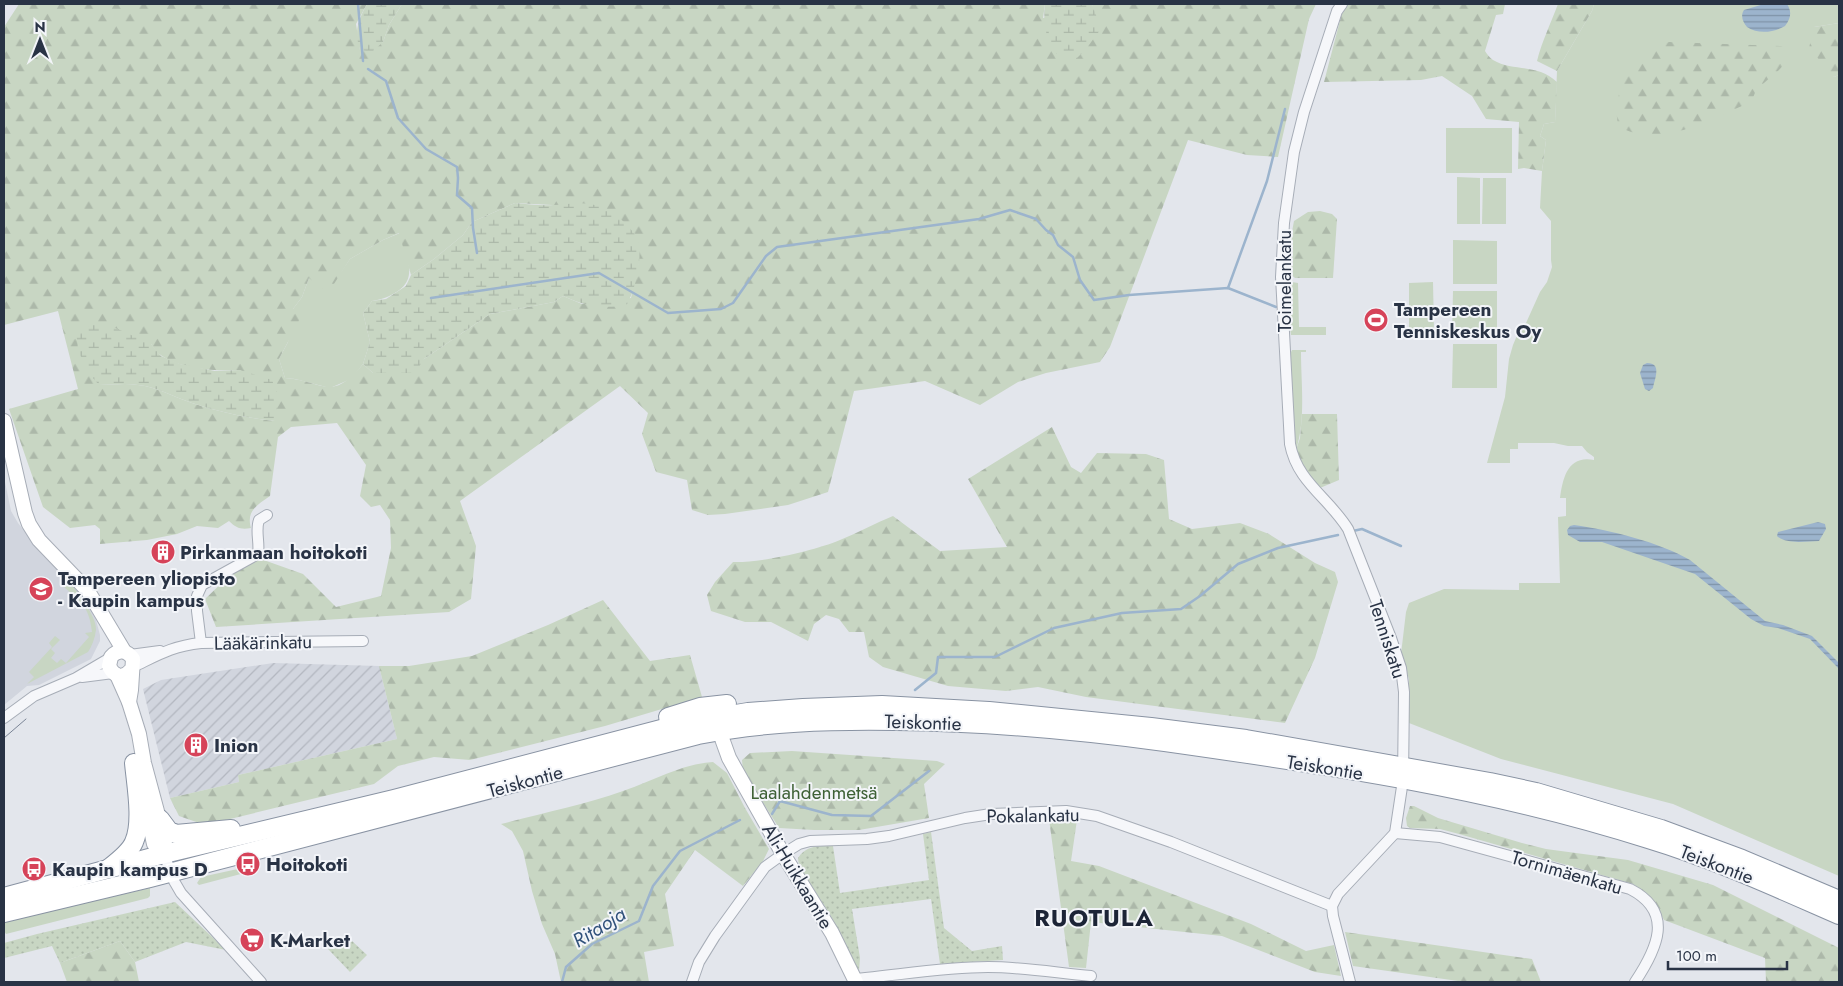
<svg xmlns="http://www.w3.org/2000/svg" width="1843" height="986" font-family="Jost,sans-serif">
<style>
.built{fill:#d1d5de}
.industrial{fill:url(#industrial-furrows)}
.grass{fill:#c8d6c3}
.forest{fill:url(#forest-firs);fill-rule:evenodd}
.wetland{fill:url(#wetland-marsh)}
.park{fill:url(#park-dots)}
.water{fill:url(#water-rules)}
.lines{fill:none;stroke-linecap:round;stroke-linejoin:round}
.stream{stroke:#9cb4cd;stroke-width:2.5}
.street-casing{stroke:#a7adb7;stroke-width:12}
.secondary-casing{stroke:#a7adb7;stroke-width:16}
.highway-casing{stroke:#8993a3;stroke-width:20}
.street{stroke:#f6f7fa;stroke-width:10}
.secondary{stroke:#fff;stroke-width:14}
.highway{stroke:#fff;stroke-width:18}
.tram{stroke:#7b8596;stroke-width:1}
.labels{text-anchor:middle;stroke-width:4;stroke-linejoin:round;paint-order:stroke}
.street-label{font-size:19px;fill:#293345;stroke:#f3f5f9}
.poi-label{font-size:19px;font-weight:bold;fill:#293345;stroke:#f3f5f9;text-anchor:start}
.park-label{font-size:19px;fill:#3e6136;stroke:#f3f5f9}
.water-label{font-size:20px;font-style:italic;fill:#31527b;stroke:#f3f5f9}
.district-label{font-size:24px;font-weight:bold;letter-spacing:1px;fill:#1c2436;stroke:#f3f5f9}
</style>
<defs>
<pattern id="industrial-furrows" width="10" height="10" patternUnits="userSpaceOnUse" patternTransform="scale(1.25)"><rect width="10" height="10" fill="#d1d5de"/><path d="M-1 1l2-2M0 10L10 0M9 11l2-2" fill="none" stroke="#b3b7c0"/></pattern>
<pattern id="forest-firs" width="22" height="20" patternUnits="userSpaceOnUse" patternTransform="scale(1.25)"><rect width="22" height="20" fill="#c8d6c3"/><path d="M5 1l3.5 6h-7zM16 11l3.5 6h-7z" fill="#acb8a9"/></pattern>
<pattern id="wetland-marsh" width="20" height="14" patternUnits="userSpaceOnUse" patternTransform="scale(1.25)"><rect width="20" height="14" fill="#c8d6c3"/><path d="M1 5h8M5 5V1M11 12h8M15 12V8" fill="none" stroke="#acb8a9"/></pattern>
<pattern id="park-dots" width="8" height="8" patternUnits="userSpaceOnUse" patternTransform="scale(1.25)"><rect width="8" height="8" fill="#c8d6c3"/><path d="M2 2h.1M6 6h.1" fill="none" stroke="#acb8a9" stroke-width="1.8" stroke-linecap="round"/></pattern>
<pattern id="water-rules" width="6" height="5" patternUnits="userSpaceOnUse" patternTransform="scale(1.25)"><rect width="6" height="5" fill="#9cb4cd"/><path d="M0 2.5h6" fill="none" stroke="#7f93a8"/></pattern>
</defs>
<rect width="100%" height="100%" fill="#e3e6ec"/>
<polygon class="built" points="4,477 11,511 18,523 42,554 65,574 82,594 96,620 100,635 100,641 91,659 39,685 27,686 4,705"/>
<polygon class="industrial" points="273,663 379,666 397,739 238,775 239,782 170,798 143,689 161,680"/>
<g class="grass">
<path d="M1594,4h245v19l-25,4 20,50 5,-2v801l-166,-72 -172,-45 -92,-36v-44l-8,-25 5,-42 3,-9 35,-14 75,1v-7h41l-2,-66 8,-1v-18h-6c3,-21 8,-43 34,-38v-3l-7,-5 -5,-6h-14l-14,-3h-36v6h-8v14h-23l18,-66 4,-38 4,-14 8,-19 5,-3 14,-31 7,-10 5,-15 -1,-7v-39l-11,-13 2,-37 4,-31 -6,-4 4,-12 11,-2 2,-51 35,-60z"/>
<rect x="1446" y="128" width="66" height="45"/>
<polygon points="1457,177 1480,178 1480,224 1457,224"/>
<polygon points="1483,178 1506,178 1506,224 1482,224"/>
<path d="M400,233c5,21 19,44 -2,58 -9,6 -15,8 -26,10l-9,12 7,29 -7,22 -12,15 -21,9 -35,-9 -10,-1 -6,-19 9,-17 5,-33 9,-12 7,-19 32,-6 9,-13 33,-19z"/>
<polygon points="1453,240 1497,241 1497,284 1453,284"/>
<polygon points="1286,281 1298,283 1299,327 1326,327 1326,335 1291,335 1287,306"/>
<polygon points="1433,282 1434,331 1409,331 1409,283"/>
<polygon points="1453,291 1497,291 1497,334 1452,334"/>
<polygon points="1453,344 1497,344 1497,388 1452,388"/>
<path d="M1292,350h14v2h-5c0,32 5,68 -5,98l-6,-96z"/>
<path d="M67,579c9,11 30,37 29,51 -1,8 -4,16 -8,22l-61,32 7,-7 -5,-5 23,-25 -3,-4 6,-7 5,4 -9,9 4,4 -4,5 6,5 4,-4 5,4 23,-26 -4,-4 7,-1c-3,-27 -12,-30 -30,-47z"/>
<polygon points="260,864 260,869 199,885 197,883 201,877"/>
<polygon points="150,888 150,896 148,898 6,934 4,931 4,922"/>
</g>
<g class="forest">
<path d="M19,4h348l-11,20 4,26 23,-8 6,-17 13,-21h643l-2,14 50,-9 -1,-5h224l-7,15 -31,138 -31,-2 -59,-15 -78,207 -10,15 -54,11 -28,9 -38,23 -55,-24 -71,10 -26,101 -40,13 -63,9 -17,1 -16,-5 -5,-30 -31,-8 -14,-38 6,-21 -28,-27 -160,115 16,45 -5,53 -22,13 -233,15 -11,-28 23,-22 30,-19 45,16 33,33 45,-11 10,-48 -1,-28 -10,-15 -9,2 -11,-11 6,-31 -29,-42 -46,4 -13,10 -8,59c-13,9 -24,15 -19,32 -10,2 -15,0 -22,-7l-11,7 -21,-2 -20,8 -30,6 -47,4v-15l-5,-4 -25,3 -27,-21 -34,-98 69,-20 -20,-78 -54,14v-298zM515,203l37,2 87,56 -8,37 -49,6 -19,-8 -9,6 -64,12 -66,45 -51,14 -10,-9c-32,39 -39,17 -78,14l-6,-19 21,-40 -7,-10 9,-12 7,-19 13,11 10,-2 18,-28 33,-19 16,-7 12,42 23,-16 29,-24 9,-13zM151,344c3,4 6,9 11,12 22,14 53,15 78,14l35,51c-28,-3 -56,-9 -83,-18 -18,-6 -35,-16 -54,-18 -13,-2 -26,0 -39,0z"/>
<path d="M1346,4h159l-2,10 -7,1 -11,36c2,3 5,7 8,9 20,12 44,3 64,22l-2,40 -11,2 -4,12 6,4 -4,31 -18,-3 -6,1 1,-47 -33,-3 -14,-23 -30,-20 -21,4 -97,2 19,-73z"/>
<path d="M1558,4h36l-2,7 -35,60 -20,-10c5,-20 14,-38 21,-57z"/>
<polygon points="1839,23 1839,75 1834,77 1809,48 1814,27"/>
<path d="M1669,42l112,4 8,5c-1,18 -22,26 -33,40 -2,3 -3,8 -5,11 -40,17 -89,47 -132,25 -9,-29 9,-61 32,-78 5,-4 13,-5 18,-7z"/>
<polygon points="1320,211 1332,214 1337,219 1333,278 1295,278 1289,273 1288,253 1294,221 1308,212"/>
<polygon points="1302,414 1337,414 1339,480 1320,488 1304,470 1296,450 1300,438"/>
<path d="M1052,427l19,40 10,6 16,-20 49,1 18,6 5,59 23,10 48,-6 29,11 46,29 20,9 3,10 -23,76 -30,65 -199,-26 -48,-10 -32,4 -58,-5 -65,-19 -14,-10 -5,-25h-15l-10,-13 -13,-4 -12,9 -6,17 -37,-19h-26l-34,-11 -4,-16 8,-13 18,-20c27,1 81,-11 107,-22 18,-7 35,-17 53,-24l47,35 67,-4 -39,-68z"/>
<polygon points="603,600 650,661 690,655 702,697 605,726 470,760 434,757 398,766 374,784 205,825 179,816 170,798 239,782 238,775 397,739 379,666 409,666 472,656 548,625"/>
<polygon points="792,751 937,761 945,764 924,784 929,818 859,830 814,830 779,828 743,771 742,760 750,753"/>
<path d="M713,762l14,11 18,35 24,41 -6,12 -20,25 -48,-36 -30,44 9,52 -30,6 5,30h-88l-6,-28 -13,-30 -10,-33 -9,-40 -11,-20 -11,-7c41,-11 83,-19 122,-33 30,-10 58,-27 90,-29z"/>
<path d="M1410,806h4l24,12 84,25 24,6 82,11 85,25 126,63v34h-73l-1,-24 -101,-38c-9,-18 -14,-25 -31,-36l-174,-50 -19,-5 -30,-1 -3,-2 -1,-8z"/>
<polygon points="1049,819 1077,820 1071,861 1099,866 1251,924 1306,951 1334,945 1341,976 1315,972 1222,936 1091,922 1086,968 1069,967"/>
<polygon points="1345,932 1532,959 1541,982 1465,982 1353,966"/>
<polygon points="120,941 135,962 139,982 67,982 60,963"/>
</g>
<g class="wetland">
<path d="M367,4h35l-13,21 -6,17 -11,10 -12,-2c-6,-20 -2,-29 7,-46z"/>
<path d="M1045,4h47l9,25 -16,21 -12,12c-4,-2 -11,-4 -15,-7 -13,-13 -15,-35 -13,-51z"/>
<path d="M515,203c13,1 26,3 39,2 11,0 24,-3 35,-1 17,1 41,19 48,35 7,16 -2,53 -11,67 -27,2 -38,1 -63,-10l-9,6 -64,12 -66,45 -9,14h-42l-10,-9 7,-22 -7,-29 9,-12 14,-2 20,-13 5,-11 23,-16 29,-24 9,-13z"/>
<path d="M92,325l19,1 40,18 10,12 19,8 35,7 25,-1 32,10 6,16 -3,25c-28,-3 -56,-9 -83,-18 -18,-6 -35,-16 -54,-18 -13,-2 -26,0 -39,0l-13,-15 -8,-21 -2,-19z"/>
</g>
<g class="park">
<path d="M931,832l13,96 28,23 30,-5 1,14 -63,4 -9,-65 -79,10 8,49 -1,13 -27,-53 -33,-52 -1,-8c8,-13 21,-12 35,-12l7,47 89,-13 -6,-46z"/>
<polygon points="175,902 226,950 186,942 135,962 120,941 60,963 52,946 4,958 4,943 37,934"/>
<polygon points="352,941 367,955 350,972 328,949"/>
</g>
<g class="water">
<path d="M1764,4h23c5,8 4,14 -2,22 -11,6 -26,9 -38,1 -4,-5 -7,-11 -3,-17z"/>
<path d="M1647,363c15,0 8,15 6,25l-4,3 -4,-2 -5,-16 3,-8z"/>
<path d="M1818,522l7,2 1,5 -7,12c-12,0 -32,4 -42,-5l1,-4z"/>
<path d="M1574,525c36,5 85,17 116,35l75,61 18,4 29,11 27,27v6l-29,-30 -32,-11 -14,-2 -13,-7 -56,-45 -93,-32h-22l-12,-7 -1,-5 3,-4z"/>
</g>
<g class="lines">
<g class="stream">
<polyline points="358,4 363,61"/>
<polyline points="368,69 386,81 398,118 426,149 457,167 458,178 457,195 472,208 473,228 477,253"/>
<polyline points="1228,288 1267,181 1285,109"/>
<polyline points="431,298 599,273 668,313 721,309 733,303 766,256 777,247 979,219 1010,210 1036,219 1046,230 1053,235 1058,245 1073,257 1080,280 1094,300 1129,295 1228,288 1276,307"/>
<polyline points="1353,531 1362,529 1401,546"/>
<polyline points="915,690 936,673 938,657 995,657 1054,628 1122,613 1181,609 1200,596 1238,564 1278,548 1338,535"/>
<polyline points="772,814 780,801 832,815 871,816 929,771"/>
<polyline points="562,982 566,967 592,944 639,921 653,886 680,851 740,820"/>
</g>
<defs>
<g id="street">
<path d="M1342,4l-5,7 -33,101 -10,40 -10,71 -3,54 9,167c7,38 39,54 58,85l43,109 10,30 3,24 -1,88 -8,53 -57,61 -6,12 1,10 17,66"/>
<path d="M201,643l-4,-32v-15l5,-11 56,-31c2,-12 -3,-23 1,-34l8,-5"/>
<polyline points="130,655 160,651"/>
<path d="M133,667c25,-12 39,-21 68,-24l162,-2"/>
<polyline points="82,677 113,673"/>
<polyline points="4,718 34,696 76,678 110,658"/>
<path d="M1395,833l45,4 190,52c45,23 27,60 5,93"/>
<polyline points="164,854 174,881 181,893 261,982"/>
<path d="M855,979c44,-4 89,-12 133,-12 35,0 69,6 103,9"/>
<polyline points="692,982 699,962 715,936 765,867 783,854 799,844 810,841 867,839 889,836 965,818 991,814 1066,811 1097,816 1171,842 1332,906"/>
</g>
<g id="secondary">
<polyline points="4,421 25,513 29,524 39,540 88,591 124,651"/>
<polyline points="117,675 129,702 139,734 144,763 165,841 164,854"/>
<path d="M129,702l2,-12 2,-31c-6,-9 -15,-10 -22,-2l-2,9c5,11 14,13 22,4"/>
<polyline points="716,722 729,758 783,854 832,933 856,982"/>
<polyline points="143,794 154,844 164,854"/>
</g>
<g id="highway">
<polyline points="668,717 700,707 727,704"/>
<polyline points="160,819 169,831 176,834 231,829"/>
<path d="M109,868c9,-7 21,-16 25,-26 9,-20 2,-57 0,-79"/>
<polyline points="4,897 164,854 394,799 688,722 748,712 803,708 882,705 989,711 1151,727 1246,739 1490,782 1536,792 1661,829 1742,859 1839,900"/>
<path d="M4,913l146,-35 548,-143c66,-13 131,-15 198,-14 90,1 180,9 269,21 163,23 327,47 483,97 66,20 129,49 191,76"/>
</g>
</defs>
<use href="#street" class="street-casing"/>
<use href="#secondary" class="secondary-casing"/>
<use href="#highway" class="highway-casing"/>
<use href="#street" class="street"/>
<use href="#secondary" class="secondary"/>
<use href="#highway" class="highway"/>
<polyline class="tram" points="4,738 26,719"/>
</g>
<defs>
<symbol id="stadium-disc" viewBox="-11 -11 22 22"><circle r="9.5" fill="#d64359" stroke="#f3f5f9"/><path d="M0-5a6.5 5 0 1 0 0 10a6.5 5 0 1 0 0-10ZM-3.5-1.8h7v3.6h-7Z" fill="#fff"/></symbol>
<symbol id="building-disc" viewBox="-11 -11 22 22"><circle r="9.5" fill="#d64359" stroke="#f3f5f9"/><path d="M-4-6H4V6H1V3H-1V6H-4ZM-2.5-4.3h1.7v1.8h-1.7ZM.8-4.3h1.7v1.8H.8ZM-2.5-1h1.7V.8h-1.7ZM.8-1h1.7V.8H.8Z" fill="#fff"/></symbol>
<symbol id="university-disc" viewBox="-11 -11 22 22"><circle r="9.5" fill="#d64359" stroke="#f3f5f9"/><path d="M0-5L7-2L0 1L-7-2ZM-4 1L0 2.5L4 1V4Q0 6-4 4Z" fill="#fff"/></symbol>
<symbol id="bus-disc" viewBox="-11 -11 22 22"><circle r="9.5" fill="#d64359" stroke="#f3f5f9"/><path d="M-5-6H5V4H4V6H2V4H-2V6H-4V4H-5ZM-3.5-4V0h7V-4ZM-3.5 1.2v1.5H-2V1.2ZM2 1.2v1.5H3.5V1.2Z" fill="#fff"/></symbol>
<symbol id="supermarket-disc" viewBox="-11 -11 22 22"><circle r="9.5" fill="#d64359" stroke="#f3f5f9"/><path d="M-6-5.5h2.5l.6 2H6L4.5 2H-2.5L-4.4-4H-6ZM-1.5 3.2a1.3 1.3 0 1 0 .1 0ZM3 3.2a1.3 1.3 0 1 0 .1 0Z" fill="#fff"/></symbol>
</defs>
<g fill-rule="evenodd">
<use href="#stadium-disc" x="1362" y="306" width="28" height="28"/>
<use href="#building-disc" x="149" y="538" width="28" height="28"/>
<use href="#university-disc" x="27" y="575" width="28" height="28"/>
<use href="#building-disc" x="182" y="731" width="28" height="28"/>
<use href="#bus-disc" x="234" y="850" width="28" height="28"/>
<use href="#bus-disc" x="20" y="855" width="28" height="28"/>
<use href="#supermarket-disc" x="238" y="926" width="28" height="28"/>
</g>
<g class="labels">
<g class="street-label">
<text transform="translate(1284 281) rotate(-90)" y="7">Toimelankatu</text>
<text transform="translate(1388 639) rotate(72)" y="7">Tenniskatu</text>
<text transform="translate(263 642) rotate(-1)" y="7">Lääkärinkatu</text>
<text transform="translate(923 722) rotate(2)" y="7">Teiskontie</text>
<text transform="translate(1325 767) rotate(9)" y="7">Teiskontie</text>
<text transform="translate(525 781) rotate(-15)" y="7">Teiskontie</text>
<text transform="translate(1033 815) rotate(-1)" y="7">Pokalankatu</text>
<text transform="translate(1717 864) rotate(21)" y="7">Teiskontie</text>
<text transform="translate(1567 872) rotate(16)" y="7">Tornimäenkatu</text>
<text transform="translate(798 876) rotate(59)" y="7">Ali-Huikkaantie</text>
</g>
<g class="poi-label">
<text x="1394" y="316">Tampereen<tspan x="1394" dy="22">Tenniskeskus Oy</tspan></text>
<text x="180" y="559">Pirkanmaan hoitokoti</text>
<text x="58" y="585">Tampereen yliopisto<tspan x="58" dy="22">- Kaupin kampus</tspan></text>
<text x="214" y="752">Inion</text>
<text x="266" y="871">Hoitokoti</text>
<text x="52" y="876">Kaupin kampus D</text>
<text x="270" y="947">K-Market</text>
</g>
<g class="park-label">
<text x="814" y="799">Laalahdenmetsä</text>
</g>
<g class="water-label">
<text transform="translate(599 927) rotate(-32)" y="7">Ritaoja</text>
</g>
<g class="district-label">
<text x="1094" y="926">RUOTULA</text>
</g>
</g>
<rect width="1843" height="986" fill="none" stroke="#293345" stroke-width="10"/>
<g transform="translate(40 40)" stroke="#f3f5f9" stroke-width="4" paint-order="stroke">
<path d="M0-4L9 19L0 12L-9 19Z" fill="#293345"/>
<text y="-8" font-size="14" font-weight="bold" text-anchor="middle" fill="#293345">N</text>
</g>
<path d="M1668 961v8h119v-8" fill="none" stroke="#293345" stroke-width="2.5"/>
<text x="1676" y="961" font-size="15" fill="#293345" stroke="#f3f5f9" stroke-width="4" paint-order="stroke">100 m</text>
</svg>
